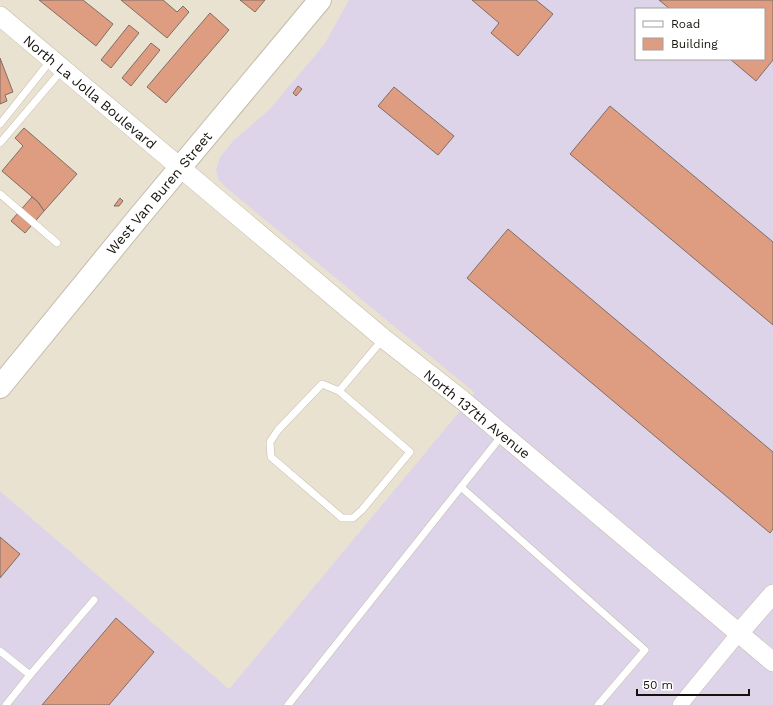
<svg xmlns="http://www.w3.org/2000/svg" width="773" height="705" font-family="'Work Sans',sans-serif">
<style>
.commercial{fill:#ded4e9;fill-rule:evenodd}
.building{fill:#de9d81;stroke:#7f6d65}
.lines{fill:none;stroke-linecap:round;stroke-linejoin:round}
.service-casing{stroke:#c3bba9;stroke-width:8}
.minor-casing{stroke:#c3bba9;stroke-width:16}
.tertiary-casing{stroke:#c3bba9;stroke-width:20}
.primary-casing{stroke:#c3bba9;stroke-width:24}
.service{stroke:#fff;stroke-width:7}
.minor{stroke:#fff;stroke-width:15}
.tertiary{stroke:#fff;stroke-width:19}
.primary{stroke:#fff;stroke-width:22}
.labels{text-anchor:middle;stroke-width:3;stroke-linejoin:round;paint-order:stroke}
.street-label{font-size:14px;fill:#15120c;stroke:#fff}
</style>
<rect width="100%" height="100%" fill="#eae2d0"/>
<path class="commercial" d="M349,0h424v705h-773v-214l229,198 246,-296 -246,-203 -11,-11 -2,-9 4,-13 13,-16 36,-31 55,-65zM636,9h128v50h-128z"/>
<g class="building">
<polygon points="39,0 83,0 113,24 96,46"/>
<polygon points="121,0 163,0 177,12 183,6 189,12 167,38"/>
<polygon points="240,0 265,0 255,12"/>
<polygon points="472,0 536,0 553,14 518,56 491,33 499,23"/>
<polygon points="659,0 773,0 773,60 756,81 730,59 764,59 764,9 670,9"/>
<polygon points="210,13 229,30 166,103 147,87"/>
<polygon points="129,25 139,33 111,68 101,60"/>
<polygon points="151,43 160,50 131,86 122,78"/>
<polygon points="0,58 13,92 5,95 7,101 0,104"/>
<polygon points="298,86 302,89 296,96 293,93"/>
<polygon points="394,87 454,136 438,155 378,106"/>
<polygon points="610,106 773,242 773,325 570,154"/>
<polygon points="24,128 77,174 44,211 38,202 2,171 23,146 15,138"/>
<polygon points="32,197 38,202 44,211 25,233 11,221"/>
<polygon points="120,198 123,201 119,206 114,206"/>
<polygon points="508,229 773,452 773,529 770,533 467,278"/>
<polygon points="0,537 20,554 0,578"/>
<polygon points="116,618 154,652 109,705 42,705"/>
</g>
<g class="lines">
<defs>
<g id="service">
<polyline points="0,124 51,60"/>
<polyline points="0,143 62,70"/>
<polyline points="0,194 57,243"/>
<polyline points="339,391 410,452 362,510 353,518 342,518 271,457 270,442 278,430 322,384 339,391 383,339"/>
<polyline points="461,487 645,650 598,705"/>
<polyline points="0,651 30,675"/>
<polyline points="6,705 30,675 94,600"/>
<polyline points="288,705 503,434"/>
</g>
<polyline id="minor" points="680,705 739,633"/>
<g id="tertiary">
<polyline points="0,16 383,338 461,399 773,662"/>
<polyline points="739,633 773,594"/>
</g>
<polyline id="primary" points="0,387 138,218 320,0"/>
</defs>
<use href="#service" class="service-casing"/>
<use href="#minor" class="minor-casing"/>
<use href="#tertiary" class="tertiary-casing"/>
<use href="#primary" class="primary-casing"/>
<use href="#service" class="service"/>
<use href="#minor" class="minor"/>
<use href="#tertiary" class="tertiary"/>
<use href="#primary" class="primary"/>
</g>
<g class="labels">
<g class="street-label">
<text transform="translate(90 92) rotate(40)" y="5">North La Jolla Boulevard</text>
<text transform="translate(159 193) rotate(-50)" y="5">West Van Buren Street</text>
<text transform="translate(477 414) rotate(39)" y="5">North 137th Avenue</text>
</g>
</g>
<rect x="635" y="8" width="130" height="52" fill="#ffffff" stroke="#a1a09e"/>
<rect x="643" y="21" width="20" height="6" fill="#ffffff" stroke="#a1a09e"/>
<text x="671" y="28" font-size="12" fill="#15120c">Road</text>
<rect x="643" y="38" width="20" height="12" fill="#de9d81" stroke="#a1a09e"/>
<text x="671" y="48" font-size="12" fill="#15120c">Building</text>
<path d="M637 689v6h112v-6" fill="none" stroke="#15120c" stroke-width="2"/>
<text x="643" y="689" font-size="12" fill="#15120c" stroke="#ffffff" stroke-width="3" paint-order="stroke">50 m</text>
</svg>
